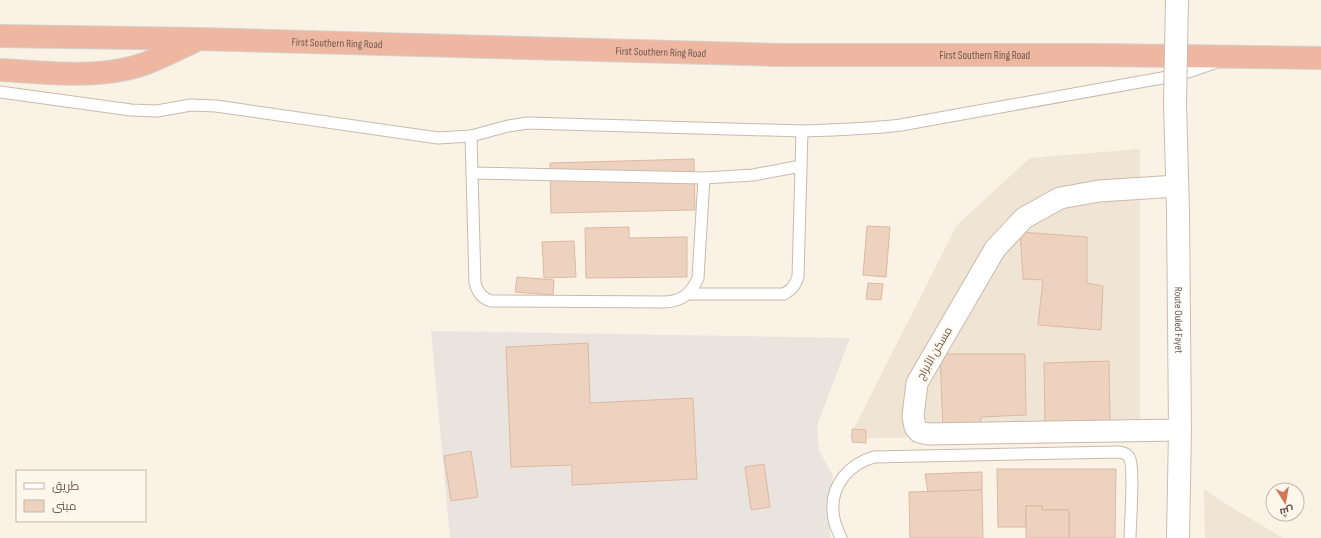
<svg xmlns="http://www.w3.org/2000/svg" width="1321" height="538" font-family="'Sofia Sans Condensed',Cairo,sans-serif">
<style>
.residential{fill:#f0e4d4}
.industrial{fill:#eae4df}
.building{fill:#ecd2bf;stroke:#ddb9a1}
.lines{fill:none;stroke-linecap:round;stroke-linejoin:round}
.service-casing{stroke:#c9baac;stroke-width:13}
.minor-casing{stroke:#c9baac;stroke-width:23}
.secondary-casing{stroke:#cebcad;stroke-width:24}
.motorway-casing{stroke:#d7d1cd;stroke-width:24}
.service{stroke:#fff;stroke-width:11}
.minor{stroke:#fff;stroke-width:21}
.secondary{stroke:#fff;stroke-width:22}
.motorway{stroke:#edb7a2;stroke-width:22}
.secondary-bridge-casing{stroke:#cebcad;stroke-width:24;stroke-linecap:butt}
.secondary-bridge{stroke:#fff;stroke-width:22}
.labels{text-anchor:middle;stroke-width:3.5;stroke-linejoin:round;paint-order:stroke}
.street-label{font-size:11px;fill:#6f5a4d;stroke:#fdf6ea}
</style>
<rect width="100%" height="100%" fill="#faf2e5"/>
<g class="residential">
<polygon points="1140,149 1140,437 849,438 957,225 1030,158"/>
<polygon points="1204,489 1221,501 1283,538 1205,538"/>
</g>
<polygon class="industrial" points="431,331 850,338 817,426 819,450 833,476 828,505 830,538 450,538"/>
<g class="building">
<polygon points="694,159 695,210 551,213 550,163"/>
<polygon points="867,226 890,227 886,277 863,275"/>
<polygon points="629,227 629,238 687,237 687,277 586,278 585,228"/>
<polygon points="1020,232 1087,237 1087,283 1103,286 1101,330 1038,325 1043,280 1023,279"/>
<polygon points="574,241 576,277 544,278 542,242"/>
<polygon points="517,277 554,280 553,295 515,292"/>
<polygon points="868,283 883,284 881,300 866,299"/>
<polygon points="588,343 590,403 693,398 697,479 572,485 572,465 511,467 506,347"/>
<polygon points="940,354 1025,354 1026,415 981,417 981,428 943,429"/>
<polygon points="1109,361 1110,424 1045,426 1044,363"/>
<polygon points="852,429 866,430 866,443 852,442"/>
<polygon points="471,451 478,497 451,501 444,456"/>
<polygon points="764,464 770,507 751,510 745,467"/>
<polygon points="997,469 1116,469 1115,538 1069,538 1069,510 1042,510 1042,506 1026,506 1026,527 998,527"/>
<polygon points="982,472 982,490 928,492 925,474"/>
<polygon points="982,490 983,538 910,538 909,492"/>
<polygon points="1026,506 1042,506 1042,510 1069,510 1069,538 1026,538"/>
</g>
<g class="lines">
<defs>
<g id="service">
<path d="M0,92l131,18 26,1 34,-6 25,1 222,32 33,-2 37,-10 20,-3 274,8c33,-1 66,-2 99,-6l272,-49 18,-5 26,-9"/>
<path d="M471,136l4,147c3,10 7,15 16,18l174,1c17,-1 26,-8 33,-24l6,-100"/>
<polyline points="472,173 704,178 753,175 801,166"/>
<path d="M689,294h95c8,-5 11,-8 14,-17l4,-146"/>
<path d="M841,538c-4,-9 -8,-17 -8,-27 -2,-26 16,-47 41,-54l245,-5c4,1 7,1 10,5 6,9 1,67 1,81"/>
</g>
<polyline id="minor" points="1177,186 1099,191 1060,198 1024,218 995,249 917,383 913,416 915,427 919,432 928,434 1180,430"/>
<g id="secondary">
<path id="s1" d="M1175,103l3,108 2,219 -2,108"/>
</g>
<g id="motorway">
<path id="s2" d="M0,36l199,3 579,16h319l224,3"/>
<path d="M0,70c41,2 85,8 126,-1 24,-5 47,-18 69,-28"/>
</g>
</defs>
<use href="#service" class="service-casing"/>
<use href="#minor" class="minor-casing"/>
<use href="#secondary" class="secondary-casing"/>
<use href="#motorway" class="motorway-casing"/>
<use href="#service" class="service"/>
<use href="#minor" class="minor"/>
<use href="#secondary" class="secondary"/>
<use href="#motorway" class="motorway"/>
<defs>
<polyline id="secondary-bridge" points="1175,103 1177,0"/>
</defs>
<use href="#secondary-bridge" class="secondary-bridge-casing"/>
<use href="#secondary-bridge" class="secondary-bridge"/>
</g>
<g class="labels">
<g class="street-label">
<text dy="4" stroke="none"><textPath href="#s2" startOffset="337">First Southern Ring Road</textPath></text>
<text dy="4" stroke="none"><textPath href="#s2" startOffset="661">First Southern Ring Road</textPath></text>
<text dy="4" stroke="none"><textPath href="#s2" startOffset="985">First Southern Ring Road</textPath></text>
<text dy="4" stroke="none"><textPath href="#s1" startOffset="217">Route Ouled Fayet</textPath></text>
<text transform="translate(934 353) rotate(-60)" y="4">مسكن الأبراج</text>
</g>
</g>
<rect x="16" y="470" width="130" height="52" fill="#fdf6ea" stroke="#c4b8ab"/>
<rect x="24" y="483" width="20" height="6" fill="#ffffff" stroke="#c4b8ab"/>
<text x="52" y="490" font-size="12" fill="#6f5a4d">طريق</text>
<rect x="24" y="500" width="20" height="12" fill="#ecd2bf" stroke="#c4b8ab"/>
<text x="52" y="510" font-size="12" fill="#6f5a4d">مبنى</text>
<g transform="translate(1285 502) rotate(169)"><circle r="19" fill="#fdf6ea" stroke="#c4b8ab"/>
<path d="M0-3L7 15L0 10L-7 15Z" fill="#d77656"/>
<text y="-6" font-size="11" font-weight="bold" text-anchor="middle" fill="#6f5a4d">ش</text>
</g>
</svg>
